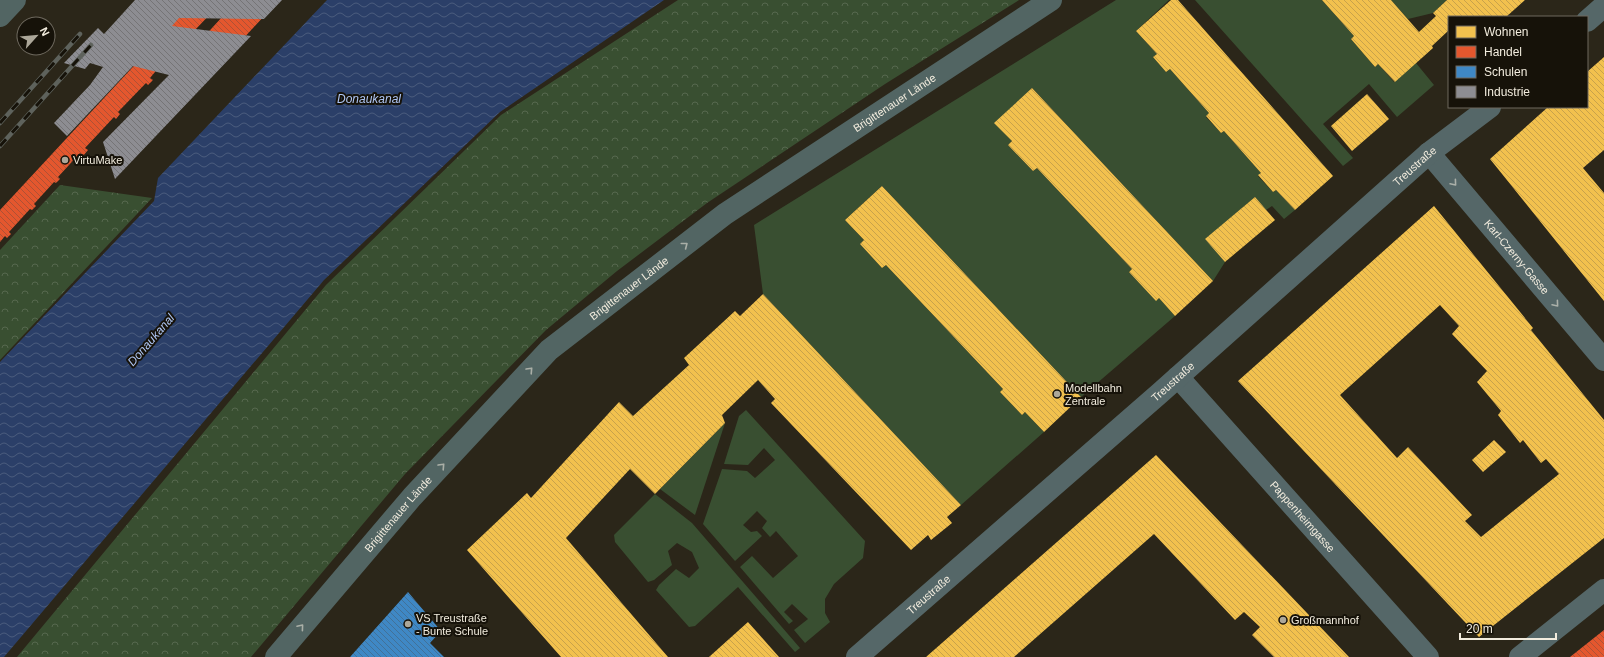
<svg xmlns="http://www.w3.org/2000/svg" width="1604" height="657" font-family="Arial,sans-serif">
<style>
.green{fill:#394f31}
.forest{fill:url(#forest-crowns)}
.water{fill:url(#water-waves)}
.homes{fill:url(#homes-back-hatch);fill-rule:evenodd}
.shops{fill:url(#shops-back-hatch)}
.schools{fill:url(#schools-back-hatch)}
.industry{fill:url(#industry-back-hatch)}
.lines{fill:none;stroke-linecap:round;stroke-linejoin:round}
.minor{stroke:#556768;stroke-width:22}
.major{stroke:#526563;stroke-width:22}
.rail-casing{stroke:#5e625c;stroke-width:4.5}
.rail{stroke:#161209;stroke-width:3;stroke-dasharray:9;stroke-linecap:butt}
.oneway{stroke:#abb0a9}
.oneway2{stroke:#aaafa7}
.poi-dot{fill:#aca799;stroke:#161209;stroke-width:1.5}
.labels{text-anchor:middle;stroke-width:4;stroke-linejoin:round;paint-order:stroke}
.street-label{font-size:11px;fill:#f2ecde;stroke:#161209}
.poi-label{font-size:11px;fill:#f2ecde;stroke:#161209;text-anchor:start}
.water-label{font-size:12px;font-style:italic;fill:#afc6f4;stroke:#161209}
</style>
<defs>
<pattern id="forest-crowns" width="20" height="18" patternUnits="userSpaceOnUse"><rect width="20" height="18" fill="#394f31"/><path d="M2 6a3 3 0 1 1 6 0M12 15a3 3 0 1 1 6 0" fill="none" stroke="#56684e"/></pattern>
<pattern id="water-waves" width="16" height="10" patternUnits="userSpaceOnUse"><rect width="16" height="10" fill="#2b3f68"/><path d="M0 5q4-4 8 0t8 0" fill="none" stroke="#4a5b7d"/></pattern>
<pattern id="homes-back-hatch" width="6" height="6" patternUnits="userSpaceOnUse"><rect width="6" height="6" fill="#f2c14e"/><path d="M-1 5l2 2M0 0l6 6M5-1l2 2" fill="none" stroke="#c8a24b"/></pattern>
<pattern id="shops-back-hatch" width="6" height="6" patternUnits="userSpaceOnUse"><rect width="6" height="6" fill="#e4572e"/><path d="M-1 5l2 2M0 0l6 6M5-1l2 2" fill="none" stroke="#ae5135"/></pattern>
<pattern id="schools-back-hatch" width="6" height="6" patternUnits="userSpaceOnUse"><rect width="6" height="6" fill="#3f88c5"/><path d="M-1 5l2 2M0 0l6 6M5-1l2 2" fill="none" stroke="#427198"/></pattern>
<pattern id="industry-back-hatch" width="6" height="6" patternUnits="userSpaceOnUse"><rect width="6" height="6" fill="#8d8d92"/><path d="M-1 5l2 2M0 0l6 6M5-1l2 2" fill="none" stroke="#757476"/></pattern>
</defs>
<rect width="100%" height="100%" fill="#2b2619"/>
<g class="green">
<polygon points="1116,0 1169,0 1136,31 1157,54 1153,57 1166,72 1170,69 1209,113 1206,117 1221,133 1224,131 1261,173 1258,176 1273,192 1276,190 1295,210 1284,219 1272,206 1266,210 1255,197 1206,239 1225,262 1213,281 1032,88 995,123 1012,141 1008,145 1033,171 1037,168 1132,269 1129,272 1156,300 1159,298 1175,316 1081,397 882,186 845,220 864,240 860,244 882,268 886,265 1003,389 1000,392 1022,415 1025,412 1044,432 961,505 763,294 754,225"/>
<polygon points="1195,0 1322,0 1354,36 1351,39 1375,67 1378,64 1394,82 1416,63 1434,85 1397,117 1369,84 1323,124 1353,158 1343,166"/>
<polygon points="1391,0 1447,0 1433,13 1408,19"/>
<polygon points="746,410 865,541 863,558 834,584 825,599 825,613 830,622 805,643 794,630 808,619 792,604 784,612 793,621 789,624 740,567 752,556 773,578 798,556 776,531 770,537 762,528 767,521 757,511 743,525 751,532 757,531 762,536 735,561 703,524 722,469 747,471 755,478 775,460 764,448 748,465 724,464 739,416"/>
<polygon points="725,423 695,515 660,489"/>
<polygon points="655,494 692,523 800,648 795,652 738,587 695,626 689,627 656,590 659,585 676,569 689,578 699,568 692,552 677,543 668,551 672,565 654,580 648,582 615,542 614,535"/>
</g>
<g class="forest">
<polygon points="678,0 1019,0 885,84 707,203 617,271 546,330 405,474 251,657 17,657 326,285 501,115"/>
<polygon points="60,185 152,198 0,360 0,250"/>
</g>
<polygon class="water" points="327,0 664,0 500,112 324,280 4,657 0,657 0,362 154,201 158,178"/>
<g class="homes">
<polygon points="1171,0 1178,0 1333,176 1295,210 1276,190 1273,192 1258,175 1261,173 1224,131 1221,133 1206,116 1209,113 1170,69 1166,72 1153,57 1157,54 1136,31"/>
<polygon points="1322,0 1391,0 1419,32 1436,16 1433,13 1447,0 1525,0 1506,17 1449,17 1449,30 1432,46 1433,48 1395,82 1378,64 1375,67 1351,39 1354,36"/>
<polygon points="1604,57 1604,150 1583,168 1604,193 1604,301 1490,159 1548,107 1587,107 1587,72"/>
<polygon points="1032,88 1213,281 1175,316 1159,298 1156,301 1129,272 1132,269 1037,168 1033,171 1008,145 1012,141 994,123"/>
<polygon points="1367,94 1389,119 1352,151 1331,126"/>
<polygon points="882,186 1081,397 1044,432 1025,412 1022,415 1000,392 1003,389 886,265 882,268 860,244 864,240 845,220"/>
<polygon points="1255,197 1275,220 1225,262 1205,239"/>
<path d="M1434,206l99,122 -2,2 73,90v118l-125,99 -241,-256zM1440,305l19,21 -7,8 35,37 -10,11 24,29 -3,4 22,28 3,-3 18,23 5,-4 13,15 -78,63 -16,-16 7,-6 -64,-68 -11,11 -57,-63z"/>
<polygon points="763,294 961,505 947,517 952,523 931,540 928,535 911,550 771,403 775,399 758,380 722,415 725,423 655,494 630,469 566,538 668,657 561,657 467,550 527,493 531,498 619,402 633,416 689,365 684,358 735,311 740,316"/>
<polygon points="1494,440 1506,452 1483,472 1472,460"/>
<polygon points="1156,455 1349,657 1274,657 1252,635 1260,627 1244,612 1235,620 1154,534 1014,657 926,657"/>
<polygon points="748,622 779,657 709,657"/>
</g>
<g class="shops">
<polygon points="195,0 279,0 241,41 201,40 223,16 215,9 155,72 150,78 153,80 148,85 146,83 118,112 120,114 116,119 114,117 85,148 88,150 83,156 80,153 58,177 60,179 56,183 54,182 34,204 36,206 32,210 30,209 9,232 11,234 7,238 5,236 0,242 0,210"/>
<polygon points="1604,630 1604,657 1570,657"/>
</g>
<polygon class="schools" points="408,592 441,631 430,643 444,657 350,657"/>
<polygon class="industry" points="135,0 282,0 264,19 179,18 172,26 251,36 115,179 103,142 169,75 133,66 67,136 54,123 90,85 103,67 90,63 85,69 64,63 98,28 104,34"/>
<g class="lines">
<g class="minor">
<polyline points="1587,21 1604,6"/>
<path id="s1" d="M1429,153l175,207"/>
<path id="s2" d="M1178,377l250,280"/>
<path id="s3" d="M857,657l303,-264 269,-240 61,-46"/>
<polyline points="1520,657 1604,590"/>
</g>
<g class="major">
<polyline points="0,16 15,0"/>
<path id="s4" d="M276,657l136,-160 137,-147 176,-136 326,-214"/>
</g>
<defs>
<g id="rail">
<polyline points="0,123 80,34"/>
<polyline points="0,146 91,45"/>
</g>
</defs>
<use href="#rail" class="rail-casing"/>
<use href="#rail" class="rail"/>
</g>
<defs><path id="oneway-chevron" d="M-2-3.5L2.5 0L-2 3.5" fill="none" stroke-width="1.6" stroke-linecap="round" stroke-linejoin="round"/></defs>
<g class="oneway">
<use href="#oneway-chevron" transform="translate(1454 183) rotate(50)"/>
<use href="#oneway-chevron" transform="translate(1556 304) rotate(50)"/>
</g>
<g class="oneway2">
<use href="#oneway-chevron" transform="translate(685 245) rotate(-38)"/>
<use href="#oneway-chevron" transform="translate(530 370) rotate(-47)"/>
<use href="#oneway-chevron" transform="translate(442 466) rotate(-47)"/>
<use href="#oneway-chevron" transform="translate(301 627) rotate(-50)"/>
</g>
<g class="poi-dot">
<circle cx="65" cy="160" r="4"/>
<circle cx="1057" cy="394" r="4"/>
<circle cx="1283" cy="620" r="4"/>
<circle cx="408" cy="624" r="4"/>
</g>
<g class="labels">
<g class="street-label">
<text dy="4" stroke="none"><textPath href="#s4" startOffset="836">Brigittenauer Lände</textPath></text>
<text dy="4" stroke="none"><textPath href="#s3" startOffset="743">Treustraße</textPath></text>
<text dy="4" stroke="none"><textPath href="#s1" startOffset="136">Karl-Czerny-Gasse</textPath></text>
<text dy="4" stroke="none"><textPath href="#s4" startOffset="512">Brigittenauer Lände</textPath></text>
<text dy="4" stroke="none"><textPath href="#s3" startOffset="419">Treustraße</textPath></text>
<text dy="4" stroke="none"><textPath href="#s4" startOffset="188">Brigittenauer Lände</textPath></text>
<text dy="4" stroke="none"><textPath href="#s2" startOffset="187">Pappenheimgasse</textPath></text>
<text dy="4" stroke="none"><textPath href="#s3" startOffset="95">Treustraße</textPath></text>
</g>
<g class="poi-label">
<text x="73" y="164">VirtuMake</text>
<text x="1065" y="392">Modellbahn<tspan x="1065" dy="13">Zentrale</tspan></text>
<text x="416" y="622">VS Treustraße<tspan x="416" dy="13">- Bunte Schule</tspan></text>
<text x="1291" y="624">Großmannhof</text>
</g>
<g class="water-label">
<text x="369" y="103">Donaukanal</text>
<text transform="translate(151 340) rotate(-49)" y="4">Donaukanal</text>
</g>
</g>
<rect x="1448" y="16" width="140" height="92" fill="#161209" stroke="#6e695e"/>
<rect x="1456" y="26" width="20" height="12" fill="#f2c14e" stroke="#6e695e"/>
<text x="1484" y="36" font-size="12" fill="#f2ecde">Wohnen</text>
<rect x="1456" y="46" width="20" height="12" fill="#e4572e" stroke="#6e695e"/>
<text x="1484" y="56" font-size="12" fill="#f2ecde">Handel</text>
<rect x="1456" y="66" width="20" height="12" fill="#3f88c5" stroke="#6e695e"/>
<text x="1484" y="76" font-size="12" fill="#f2ecde">Schulen</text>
<rect x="1456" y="86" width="20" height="12" fill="#8d8d92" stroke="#6e695e"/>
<text x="1484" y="96" font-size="12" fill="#f2ecde">Industrie</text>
<g transform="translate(36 36) rotate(63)"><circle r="19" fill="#161209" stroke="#6e695e"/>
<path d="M0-3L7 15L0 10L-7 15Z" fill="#aca799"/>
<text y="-6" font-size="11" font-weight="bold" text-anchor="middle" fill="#f2ecde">N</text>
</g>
<path d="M1460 633v6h96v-6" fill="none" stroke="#f2ecde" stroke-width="2"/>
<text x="1466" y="633" font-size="12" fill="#f2ecde" stroke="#161209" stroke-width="3" paint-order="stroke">20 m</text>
</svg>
